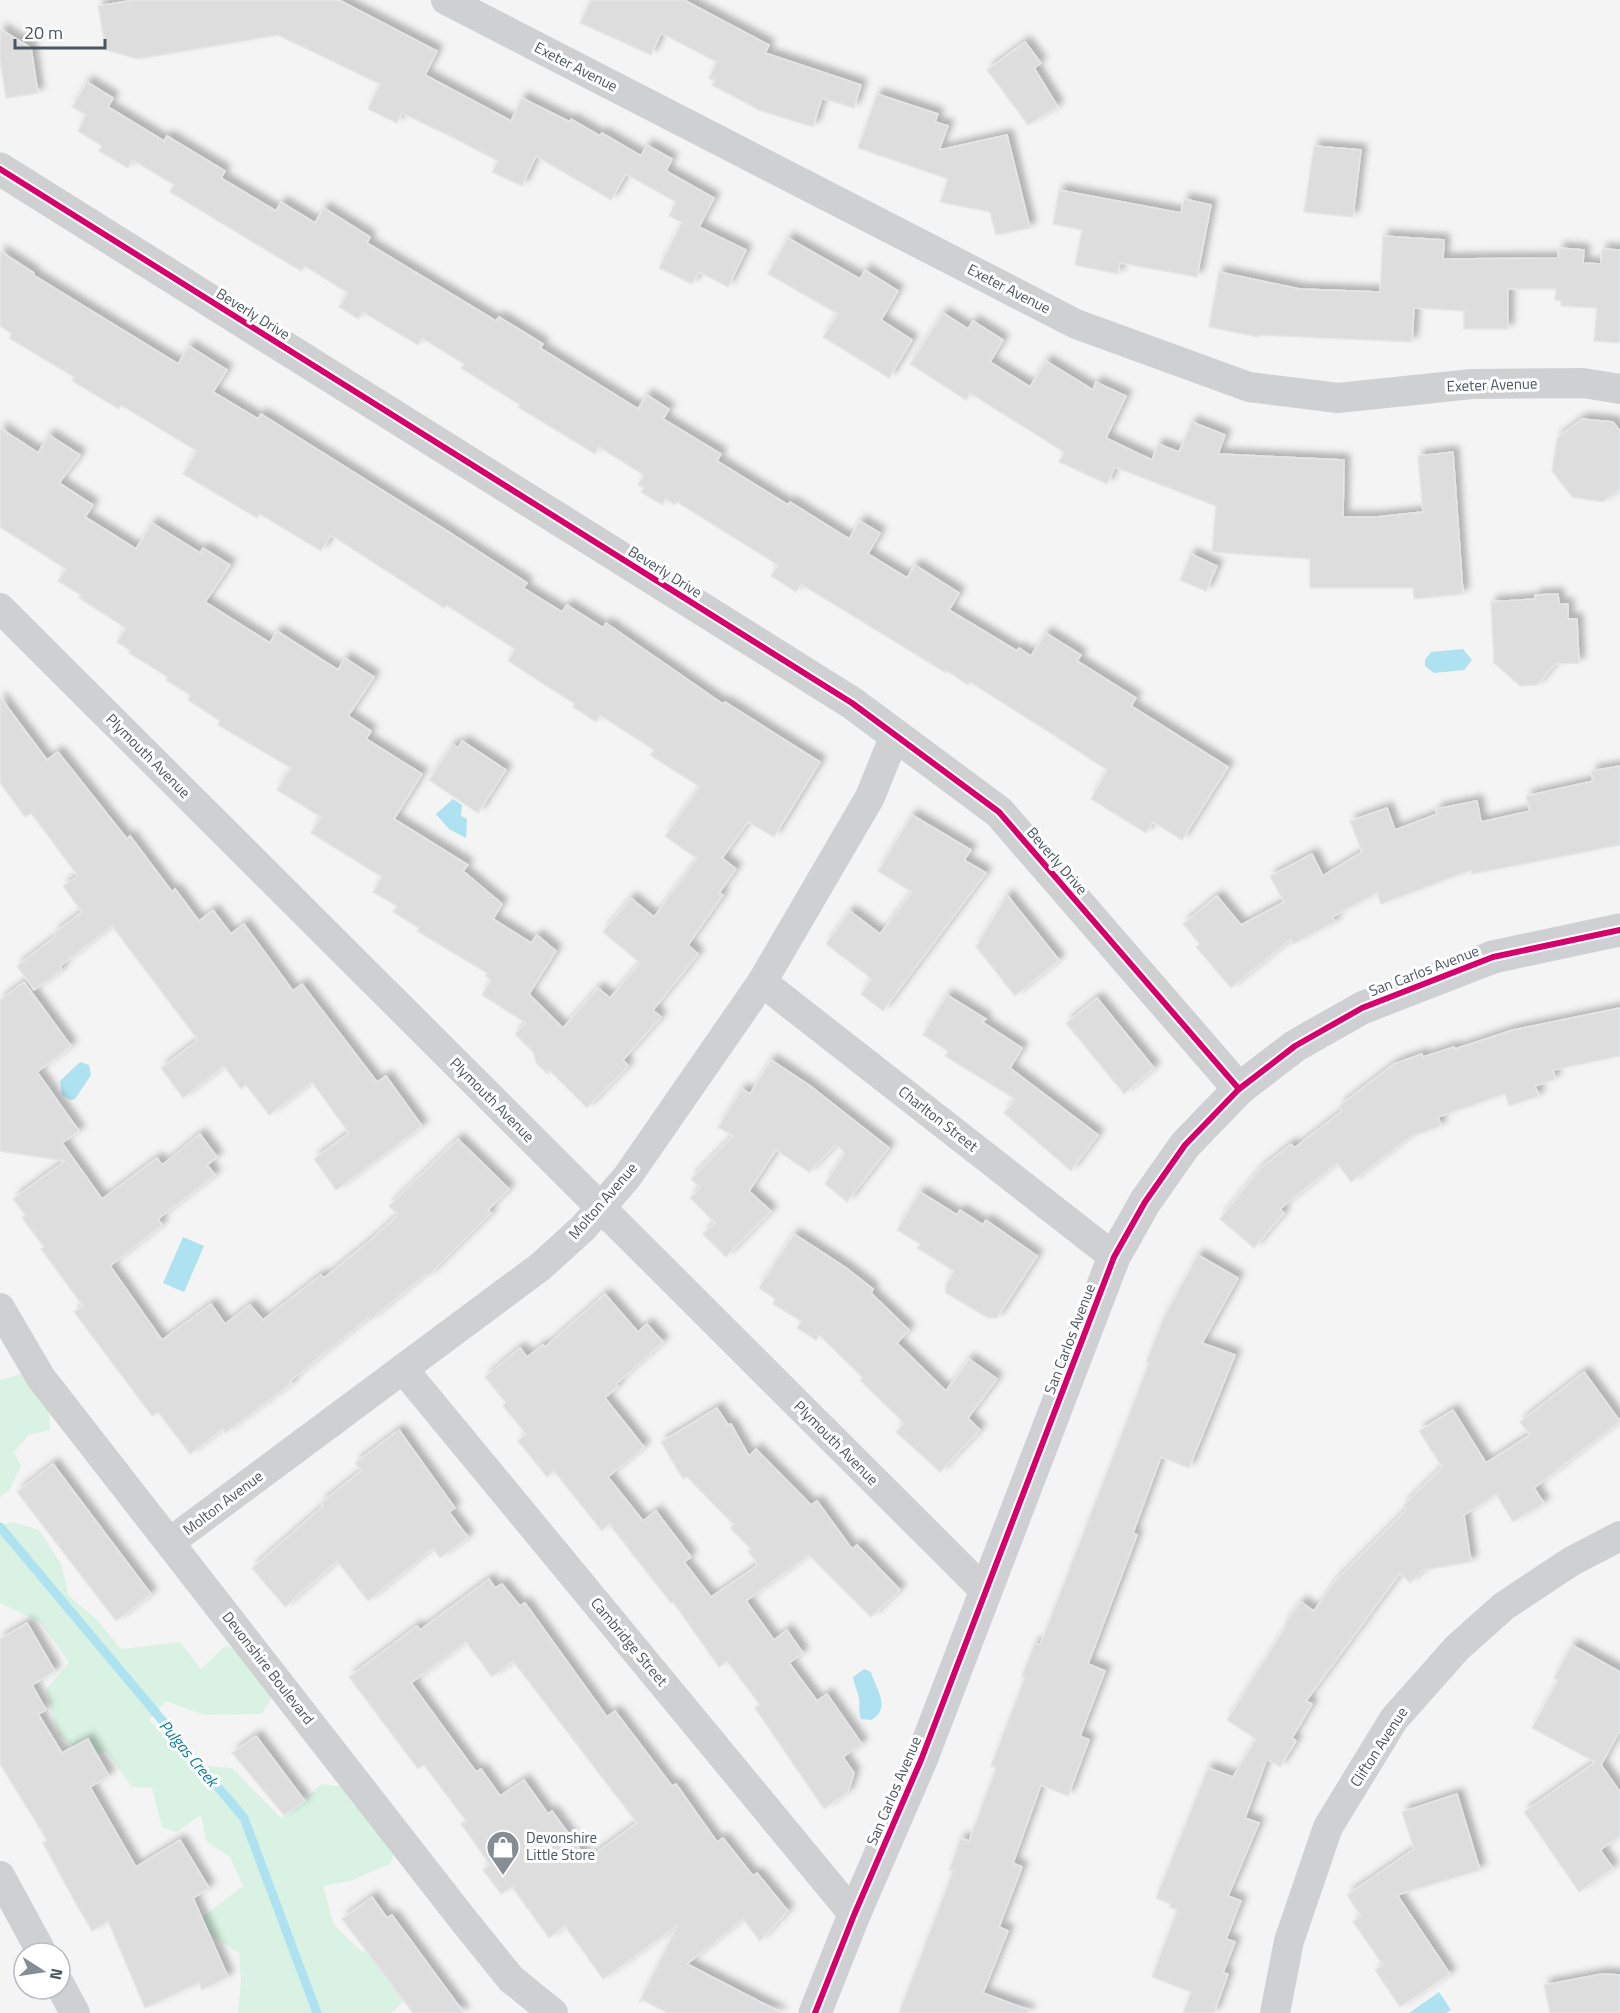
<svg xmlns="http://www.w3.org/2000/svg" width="1620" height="2013" font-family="'Titillium Web',sans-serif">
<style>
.green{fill:#d9f2e3}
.water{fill:#aee2f0}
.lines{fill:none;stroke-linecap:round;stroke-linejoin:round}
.stream{stroke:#aee2f0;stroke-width:9}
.building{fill:#ddddde;stroke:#e5e6e7;stroke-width:1.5;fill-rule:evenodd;filter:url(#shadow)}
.minor{stroke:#ced0d2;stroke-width:30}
.tertiary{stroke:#ced0d2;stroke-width:33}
.secondary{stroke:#ced0d4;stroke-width:33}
.cycleway-casing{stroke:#fff;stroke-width:10}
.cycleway{stroke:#d6006c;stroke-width:6}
.labels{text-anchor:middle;stroke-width:6;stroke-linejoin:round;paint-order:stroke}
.street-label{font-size:15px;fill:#4a5661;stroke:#fff}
.poi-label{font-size:15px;fill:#4a5661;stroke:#fff;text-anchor:start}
.water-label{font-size:16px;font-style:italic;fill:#0c7c9b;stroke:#fff}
</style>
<defs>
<filter id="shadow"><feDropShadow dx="5.5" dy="-5.5" stdDeviation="3" flood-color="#0004"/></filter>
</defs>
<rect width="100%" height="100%" fill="#f4f4f4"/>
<g class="green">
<polygon points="24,1373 49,1402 50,1430 28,1435 14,1452 21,1466 10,1489 0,1497 0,1380"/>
<polygon points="12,1522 39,1530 61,1564 69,1596 96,1619 121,1649 180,1642 201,1669 225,1646 250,1653 276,1691 262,1714 204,1715 166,1701 149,1720 193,1765 232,1768 281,1818 322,1784 345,1787 403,1829 390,1864 350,1881 323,1886 334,1925 361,1951 399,1955 424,1981 392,2013 238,2013 241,1981 239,1953 193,1924 243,1886 230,1857 206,1841 201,1815 176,1832 162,1827 152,1788 132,1787 107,1752 85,1755 58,1735 46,1690 69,1662 41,1623 0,1603 0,1526"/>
</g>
<g class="water">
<polygon points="1463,649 1472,660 1464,670 1434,673 1425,666 1425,660 1431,652"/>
<polygon points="453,799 462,805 461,816 467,819 466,838 449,829 436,814"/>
<polygon points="80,1062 89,1065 91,1075 75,1099 70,1100 62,1095 60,1081"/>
<polygon points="183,1237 204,1246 184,1292 163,1283"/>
<path d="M864,1669l7,3c5,17 21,37 0,48l-10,-1c-3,-8 -1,-14 -2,-21 -2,-8 -5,-14 -6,-21z"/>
<polygon points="1439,1992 1451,2010 1446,2013 1409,2013"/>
</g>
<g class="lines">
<polyline class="stream" points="0,1527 244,1818 317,2013"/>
</g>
<g class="building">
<polygon points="134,0 339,0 437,51 425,75 511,121 522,98 570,122 571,119 600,136 602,133 641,156 647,145 672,159 666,171 714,198 699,227 746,250 728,287 699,272 692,284 659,268 682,222 669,216 676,202 626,174 611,200 536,156 522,186 492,172 498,161 458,140 402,113 397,123 368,109 380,84 278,35 138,59 106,50 98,6"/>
<polygon points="591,0 684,0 769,45 765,53 861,85 854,108 822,98 813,127 759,110 712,85 715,81 709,78 717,62 661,33 651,55 580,23"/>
<polygon points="0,29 31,48 38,93 6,98 0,60"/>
<polygon points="1025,42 1041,63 1034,68 1058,107 1028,125 987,70"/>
<polygon points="87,82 113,98 108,107 164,141 167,136 225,171 221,178 276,211 281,202 315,223 324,208 370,237 367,243 496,321 499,317 543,344 540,348 638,409 647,395 669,409 663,419 721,454 717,461 788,505 790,502 849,539 860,521 880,533 868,554 907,578 915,565 959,593 949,610 1017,651 1019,648 1031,656 1046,633 1081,655 1077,661 1136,698 1131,706 1228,767 1182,840 1153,822 1146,833 1091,799 1107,770 1049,732 970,682 968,685 947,671 946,673 801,584 796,592 771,576 778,565 677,502 675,505 666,499 662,505 641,492 644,488 638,485 644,475 599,447 595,454 518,407 520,405 461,368 464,364 422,338 418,345 363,312 358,319 339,307 348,293 305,266 301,271 170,192 174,185 133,160 128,168 99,151 102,146 78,131 86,115 72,107"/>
<polygon points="877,94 938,114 935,122 948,126 939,150 1007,135 1030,228 996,235 990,212 940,202 948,179 858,148"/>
<polygon points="1314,146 1361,150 1353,217 1304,212"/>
<polygon points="1059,190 1181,213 1184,199 1211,205 1197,277 1120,263 1118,274 1075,265 1082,230 1053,224"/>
<polygon points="1383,236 1444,240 1443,259 1558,258 1559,248 1584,250 1583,263 1601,264 1602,249 1620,250 1620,343 1594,341 1597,308 1561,306 1561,301 1555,300 1556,289 1508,289 1508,329 1464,329 1464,311 1414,308 1412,342 1259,335 1259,337 1209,327 1219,272 1300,289 1380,292"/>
<polygon points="788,238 860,279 865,270 898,291 881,320 912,340 889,378 823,337 838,314 768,274"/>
<polygon points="0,251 34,273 33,275 178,364 189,346 227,370 213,392 258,419 261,414 444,529 527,583 523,588 562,612 567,605 603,628 606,623 723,704 725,702 820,762 774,837 748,822 722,858 736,869 719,893 723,895 688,945 698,954 653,1010 661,1017 623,1060 628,1066 587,1108 550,1071 548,1074 536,1063 534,1053 515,1034 526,1023 482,995 491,980 485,976 487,973 417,931 419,928 393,912 397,906 373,892 382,877 311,833 321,817 277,790 291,768 218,725 220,721 188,700 190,695 166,680 168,677 129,653 130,650 117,642 126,628 79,598 81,595 58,581 66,569 0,527 0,428 38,453 49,435 80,455 59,483 93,505 85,517 136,549 152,523 200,553 203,548 230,565 205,602 270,643 277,631 338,670 345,658 374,677 348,716 371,731 366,739 422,774 394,819 468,865 463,871 502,904 493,919 531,943 537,935 556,951 529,994 563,1028 598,988 610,998 640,963 603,932 631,898 654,917 697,859 665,836 700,787 650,755 654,750 600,715 596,722 573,707 575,704 508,661 515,649 446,605 444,608 331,535 321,551 260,514 257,518 183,474 197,451 121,405 119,409 72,381 74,377 9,338 12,334 0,326"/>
<polygon points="943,313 968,329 973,321 1003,340 990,362 1030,387 1046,361 1093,390 1096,382 1126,396 1106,438 1152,460 1158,444 1179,452 1192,422 1225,435 1218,454 1344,460 1343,517 1376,517 1423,512 1418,456 1453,452 1463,594 1414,599 1413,588 1310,588 1310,559 1212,552 1216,506 1115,467 1107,484 1059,462 1064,452 970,393 966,400 910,364"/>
<polygon points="1582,419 1613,422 1620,431 1620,488 1603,502 1572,497 1552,471 1557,438"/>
<polygon points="1191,554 1217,566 1206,591 1180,580"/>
<polygon points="1558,594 1559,604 1568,604 1568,619 1577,619 1579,663 1555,664 1537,685 1520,686 1494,663 1491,602 1535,599 1535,595"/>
<polygon points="0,697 47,760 58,752 127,839 130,836 172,892 175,889 199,921 213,910 231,934 244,924 293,991 302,984 377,1082 386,1076 422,1126 336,1190 314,1159 349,1133 312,1082 269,1115 246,1085 241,1089 224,1066 183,1098 161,1068 198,1040 112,926 60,966 62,970 34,990 17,966 56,936 54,933 82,912 63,886 78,876 31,813 25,817 0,783"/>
<polygon points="462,741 506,770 478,813 429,780 453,744 458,748"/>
<polygon points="1620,766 1620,845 1472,874 1471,870 1381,904 1377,893 1332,917 1335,922 1293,944 1291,939 1231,988 1196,947 1200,944 1183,924 1217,896 1241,925 1284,902 1270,876 1312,854 1323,876 1362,852 1350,821 1387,808 1395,830 1437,814 1436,809 1477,801 1481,822 1530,811 1526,796 1593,781 1591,771"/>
<polygon points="912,815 971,850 964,860 986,873 883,1011 861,994 872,979 826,944 850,911 880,934 912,892 878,871"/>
<polygon points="1007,895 1059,960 1015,996 976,947"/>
<polygon points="24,982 71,1046 37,1072 79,1131 62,1143 102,1199 157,1158 162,1165 200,1134 217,1157 207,1165 215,1175 158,1219 162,1225 110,1266 162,1340 211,1304 225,1324 250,1305 263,1320 321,1275 324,1278 374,1237 398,1215 389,1206 458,1139 509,1189 488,1210 491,1213 428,1276 426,1274 370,1320 368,1318 290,1381 292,1383 225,1433 223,1429 190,1454 158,1412 152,1416 74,1312 83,1306 41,1249 44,1247 22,1218 25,1215 13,1199 65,1161 0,1151 0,1000"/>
<polygon points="947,995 986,1019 982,1022 1022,1048 1010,1068 1098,1135 1071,1171 1004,1113 1015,1099 945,1056 948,1051 923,1035"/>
<polygon points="1097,998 1154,1068 1124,1094 1066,1023"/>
<polygon points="1620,1008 1620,1056 1553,1070 1555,1079 1535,1086 1539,1096 1509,1106 1505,1094 1438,1117 1441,1126 1410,1137 1351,1182 1337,1163 1280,1209 1284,1213 1254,1248 1220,1219 1260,1169 1291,1144 1294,1148 1342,1111 1339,1106 1394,1064 1422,1054 1423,1057 1454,1047 1455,1049 1513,1030"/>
<polygon points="771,1060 809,1085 889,1148 847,1202 825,1184 845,1153 836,1145 809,1172 776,1150 749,1191 771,1211 726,1257 703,1234 715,1223 690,1198 700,1188 691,1179 733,1136 718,1127 742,1089 750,1094"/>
<polygon points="920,1192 957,1215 960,1210 983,1225 986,1220 1037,1256 997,1318 988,1318 946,1293 946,1284 954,1271 917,1248 920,1244 897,1230"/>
<polygon points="794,1234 845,1267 873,1289 871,1293 909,1330 897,1343 946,1391 969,1359 997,1379 968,1418 980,1430 940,1472 896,1432 904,1423 860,1380 863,1378 819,1335 816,1340 797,1328 801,1321 773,1304 775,1299 759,1288"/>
<polygon points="1198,1255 1238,1278 1202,1343 1235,1355 1189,1468 1161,1457 1133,1533 1137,1535 1088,1664 1105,1671 1080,1736 1089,1740 1068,1796 1041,1785 1013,1863 1022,1867 999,1927 1008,1931 983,1993 1029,2010 1029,2013 899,2013 953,1871 949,1870 961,1838 969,1841 996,1768 991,1766 1025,1677 1022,1676 1035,1643 1040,1645 1149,1363 1146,1362 1164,1317"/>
<polygon points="605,1294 638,1332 647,1324 663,1342 616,1384 618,1386 605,1398 644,1447 608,1477 643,1521 656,1511 691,1557 684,1562 711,1597 758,1565 748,1551 751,1549 730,1528 734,1525 687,1477 683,1479 661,1442 717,1408 728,1425 731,1424 749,1456 756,1449 811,1505 817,1501 852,1549 857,1545 900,1590 871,1617 809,1555 746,1601 774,1640 787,1630 803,1653 789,1663 817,1701 827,1694 862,1744 843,1757 854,1773 848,1792 824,1809 755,1708 760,1705 727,1661 719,1667 673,1602 671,1603 609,1524 602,1531 554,1471 547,1477 518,1441 526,1434 503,1406 506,1403 485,1377 520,1348 527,1357 543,1345 545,1347"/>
<polygon points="1584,1372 1620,1421 1534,1488 1544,1503 1513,1522 1496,1494 1464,1515 1471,1562 1423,1570 1410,1583 1400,1573 1306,1701 1312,1704 1292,1738 1296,1741 1280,1767 1267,1759 1245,1818 1259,1823 1228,1896 1241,1901 1226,1939 1235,1942 1223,1973 1228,1974 1214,2013 1183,2013 1191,1992 1152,1977 1177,1910 1169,1907 1170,1904 1156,1898 1208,1768 1233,1777 1256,1739 1227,1720 1286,1626 1284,1625 1301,1602 1314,1611 1336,1580 1407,1509 1403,1506 1442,1467 1419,1431 1453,1410 1486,1463 1530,1435 1520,1422"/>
<polygon points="399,1430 455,1508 449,1512 468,1537 440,1558 433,1548 368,1601 337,1561 285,1607 252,1568 323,1506 321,1503 361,1471 355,1463"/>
<polygon points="53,1464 151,1594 116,1621 17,1492"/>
<path d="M489,1579l6,9 7,-4 18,22 5,-3 82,114 8,-6 57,75 4,-2 41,58 6,-4 30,38 4,-3 31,38 -28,30 -17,-22 -56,45 95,49h-114l-26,-13 -3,3 39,-78 -75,54 -38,-53 -16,12 -37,-51 -11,7 -18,-24 7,-5 -29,-41 5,-3 -42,-56 -6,4 -69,-92 68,-51 3,4zM466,1642l26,35 21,-16 124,162 -50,36 -35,-48 -4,3 -24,-34 -24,16 -19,-27 -5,3 -65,-89z"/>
<polygon points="27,1623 55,1671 32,1685 46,1710 38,1714 62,1753 88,1739 109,1776 90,1787 136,1867 180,1840 209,1888 193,1898 228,1977 202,1990 199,1983 145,2008 108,1921 92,1931 75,1902 43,1843 47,1840 0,1764 0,1639"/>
<polygon points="1572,1645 1620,1672 1620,1730 1601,1765 1620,1792 1620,1836 1600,1850 1613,1868 1579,1892 1524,1812 1595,1762 1532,1728 1558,1680 1554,1678"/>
<polygon points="256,1736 305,1801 284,1815 232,1753"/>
<polygon points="1457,1794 1480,1870 1397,1895 1450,1974 1400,2007 1375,1970 1383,1965 1353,1922 1361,1916 1347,1895 1414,1849 1402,1812"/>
<polygon points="372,1897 387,1918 392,1915 464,2013 413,2013 342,1919"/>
<polygon points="1602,1974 1620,1975 1620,2013 1550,2013 1544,1985"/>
</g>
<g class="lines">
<g class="minor">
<polyline points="446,0 1076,324 1249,387 1338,398 1472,384 1583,383 1620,389"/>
<polyline points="0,608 985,1591"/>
<polyline points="762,982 1114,1257"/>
<polyline points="0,1308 41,1378 461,1917 511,1979 553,2013"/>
<polyline points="403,1369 854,1915"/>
<polyline points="170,1542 540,1267 583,1228 627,1177 762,982 870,797 895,735"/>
<polyline points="0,1876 42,1953"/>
<polyline points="60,1985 75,2013"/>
<polyline points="1275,2013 1289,1941 1328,1827 1394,1719 1457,1648 1504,1606 1572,1561 1620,1536"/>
</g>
<polyline class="tertiary" points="0,169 852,703 999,812 1239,1089"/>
<polyline class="secondary" points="815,2013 854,1915 921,1760 1114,1257 1145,1202 1185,1145 1239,1089 1295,1046 1362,1008 1493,957 1620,930"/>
<defs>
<g id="cycleway">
<polyline points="0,169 852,703 999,812 1239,1089"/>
<polyline points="815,2013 854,1915 921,1760 1114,1257 1145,1202 1185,1145 1239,1089 1295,1046 1362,1008 1493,957 1620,930"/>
</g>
</defs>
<use href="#cycleway" class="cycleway-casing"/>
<use href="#cycleway" class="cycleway"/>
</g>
<defs>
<symbol id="shop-pin" viewBox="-11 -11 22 30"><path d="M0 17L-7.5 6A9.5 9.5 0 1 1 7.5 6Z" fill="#868d94" stroke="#fff"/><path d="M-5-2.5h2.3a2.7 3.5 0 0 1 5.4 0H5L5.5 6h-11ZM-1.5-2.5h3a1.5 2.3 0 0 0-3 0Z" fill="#fff"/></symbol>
</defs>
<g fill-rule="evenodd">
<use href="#shop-pin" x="484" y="1828" width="38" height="52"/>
</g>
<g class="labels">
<g class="street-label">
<text transform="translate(576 67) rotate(27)" y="5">Exeter Avenue</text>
<text transform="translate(1009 289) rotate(27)" y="5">Exeter Avenue</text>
<text transform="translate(253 314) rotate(32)" y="5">Beverly Drive</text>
<text transform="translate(1492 385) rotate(-2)" y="5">Exeter Avenue</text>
<text transform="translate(665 572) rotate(32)" y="5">Beverly Drive</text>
<text transform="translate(148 756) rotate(45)" y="5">Plymouth Avenue</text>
<text transform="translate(1057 861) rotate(49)" y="5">Beverly Drive</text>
<text transform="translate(1424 971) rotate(-21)" y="5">San Carlos Avenue</text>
<text transform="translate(492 1100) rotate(45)" y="5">Plymouth Avenue</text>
<text transform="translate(938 1119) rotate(38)" y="5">Charlton Street</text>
<text transform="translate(603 1201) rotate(-49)" y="5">Molton Avenue</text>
<text transform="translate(1070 1339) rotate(-69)" y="5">San Carlos Avenue</text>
<text transform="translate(836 1443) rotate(45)" y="5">Plymouth Avenue</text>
<text transform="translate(223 1503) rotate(-37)" y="5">Molton Avenue</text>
<text transform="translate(629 1642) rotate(50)" y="5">Cambridge Street</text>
<text transform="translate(268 1668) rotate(52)" y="5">Devonshire Boulevard</text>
<text transform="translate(1379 1747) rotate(-57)" y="5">Clifton Avenue</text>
<text transform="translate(894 1791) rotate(-67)" y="5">San Carlos Avenue</text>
</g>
<g class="poi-label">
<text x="526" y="1843">Devonshire<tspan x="526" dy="17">Little Store</tspan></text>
</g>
<g class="water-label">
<text transform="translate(189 1753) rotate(50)" y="6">Pulgas Creek</text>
</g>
</g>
<g transform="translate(42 1971) rotate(102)"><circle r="28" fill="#ffffff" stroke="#b7bbc0" stroke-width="1.5"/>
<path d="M0-4.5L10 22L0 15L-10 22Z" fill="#868d94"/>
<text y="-9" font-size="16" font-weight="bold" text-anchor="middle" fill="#4a5661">N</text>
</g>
<path d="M15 39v9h90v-9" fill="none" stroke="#4a5661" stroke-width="3"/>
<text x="24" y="39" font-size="18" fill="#4a5661" stroke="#ffffff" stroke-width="4.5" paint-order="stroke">20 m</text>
</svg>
